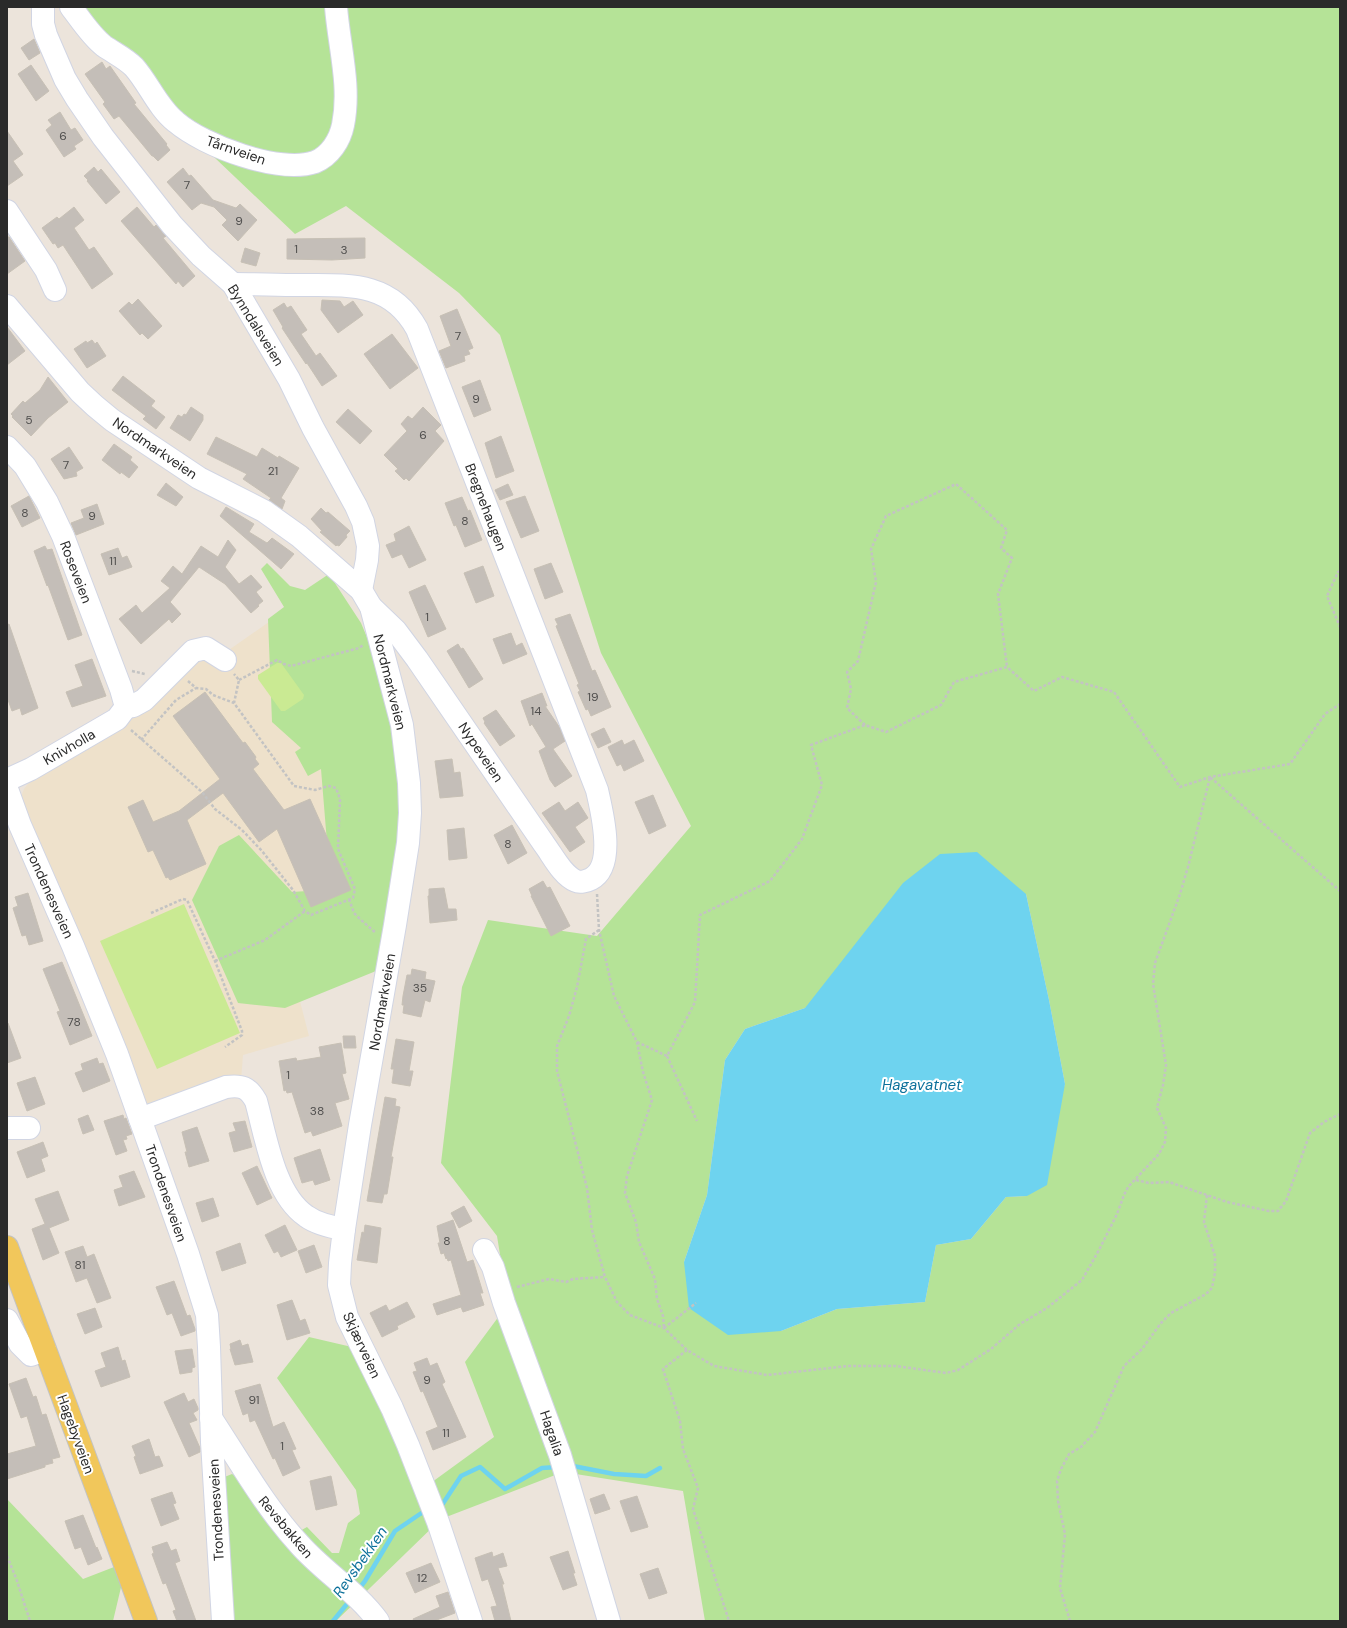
<svg xmlns="http://www.w3.org/2000/svg" width="1347" height="1628" font-family="'DM Sans',sans-serif">
<style>
.education{fill:#eee1cb}
.green{fill:#b5e397;fill-rule:evenodd}
.pitch{fill:#caea93}
.water{fill:#6ed3ef}
.lines{fill:none;stroke-linecap:round;stroke-linejoin:round}
.stream{stroke:#6ed3ef;stroke-width:4.5}
.building{fill:#c4beb8;stroke:#c7c0b5}
.minor-casing{stroke:#d1d5e3;stroke-width:24}
.major-casing{stroke:#c3c3c3;stroke-width:24}
.path{stroke:#c3c3c3;stroke-width:2.5;stroke-dasharray:3 2;stroke-linecap:butt}
.minor{stroke:#fff;stroke-width:22}
.major{stroke:#f1c75b;stroke-width:22}
.labels{text-anchor:middle;stroke-width:4;stroke-linejoin:round;paint-order:stroke}
.number-label{font-size:12px;fill:#504f4e}
.street-label{font-size:14px;fill:#2a2a2a;stroke:#fff}
.water-label{font-size:15px;font-style:italic;fill:#0d719b;stroke:#fff}
</style>
<rect width="100%" height="100%" fill="#ece4db"/>
<polygon class="education" points="279,615 355,786 294,978 309,1036 243,1055 241,1081 151,1105 144,1102 19,802 24,789 33,777 111,729 140,713 198,656 226,652"/>
<g class="green">
<path d="M68,7h1272v1614h-635l-22,-130 -120,-19 -122,47 -105,102h-103l-11,-143 10,-4 12,9 38,58 25,-14 25,26h7l9,-30 12,-9 -4,-24 -79,-112 32,-41 60,14 59,134 66,-48 -29,-75 43,-58 -11,-68 -56,-73 21,-176 26,-67 109,16 94,-110 -90,-173 -101,-318 -41,-42 -113,-87 -51,28 -122,-116zM1026,894l23,106 16,84 -38,112 -21,1 -35,42 -35,6 -11,57 -88,7 -56,22 -97,-69 23,-67 18,-135 20,-31 60,-21z"/>
<polygon points="267,563 290,586 305,590 329,574 361,623 392,697 401,830 376,971 285,1008 238,1003 192,900 219,846 239,835 292,892 323,890 329,867 321,769 308,776 295,752 301,748 272,722 268,619 284,607 261,569"/>
<polygon points="7,1499 83,1579 127,1562 113,1621 7,1621"/>
</g>
<g class="pitch">
<polygon points="277,663 281,663 304,695 303,699 285,711 281,711 258,679 258,675"/>
<polygon points="184,904 240,1033 157,1069 100,941"/>
</g>
<polygon class="water" points="977,852 1026,894 1049,1000 1065,1084 1047,1185 1027,1196 1006,1197 971,1239 936,1245 925,1302 837,1309 781,1331 728,1335 689,1308 684,1262 707,1195 725,1060 745,1029 805,1008 903,883 940,854"/>
<g class="lines">
<g class="stream">
<polyline points="568,1466 573,1466 614,1474 646,1476 660,1468"/>
<polyline points="439,1506 442,1505 461,1476 480,1467 505,1489 542,1468 557,1467"/>
<polyline points="358,1590 365,1581 395,1531 420,1514 428,1510"/>
<polyline points="333,1621 351,1599"/>
</g>
</g>
<g class="building">
<polygon points="34,39 40,53 29,60 21,48"/>
<polygon points="102,62 106,69 110,66 136,103 134,104 167,144 166,145 170,150 158,161 153,156 152,156 119,116 114,119 103,104 105,102 85,74"/>
<polygon points="31,65 49,91 36,101 18,74"/>
<polygon points="60,112 71,130 75,128 83,140 74,146 76,149 64,157 46,130 52,125 48,120"/>
<polygon points="7,131 23,154 13,161 23,175 7,186"/>
<polygon points="94,167 98,172 101,169 120,192 106,204 87,181 88,180 84,176"/>
<polygon points="183,168 189,176 191,175 213,200 236,208 240,204 257,220 238,241 222,225 227,220 214,207 201,203 192,210 167,182"/>
<polygon points="74,207 84,220 74,228 89,250 94,247 113,274 92,289 63,245 58,248 55,243 53,244 42,228 57,217 59,219"/>
<polygon points="137,207 154,227 156,225 166,236 163,238 195,276 183,287 178,281 176,284 121,221"/>
<polygon points="7,237 9,237 25,261 7,274"/>
<polygon points="365,238 365,258 332,260 287,259 287,239"/>
<polygon points="245,248 260,253 256,266 241,262"/>
<polygon points="138,299 162,326 148,339 142,333 140,335 119,311 129,302 132,305"/>
<polygon points="322,300 340,301 344,307 353,301 363,315 338,333 321,310"/>
<polygon points="284,303 287,308 291,306 307,330 301,334 316,356 320,353 337,376 322,386 307,363 306,364 282,328 283,327 273,310"/>
<polygon points="457,309 473,348 468,350 470,354 464,356 465,361 446,368 439,351 451,346 440,316"/>
<polygon points="7,327 25,351 7,365"/>
<polygon points="392,334 418,368 390,389 364,354"/>
<polygon points="92,340 95,344 97,342 106,356 87,368 74,349 86,341 87,343"/>
<polygon points="123,376 155,401 151,406 165,417 156,429 143,419 146,416 112,390"/>
<polygon points="48,377 68,402 48,418 31,436 12,417 13,416 11,414 23,401 25,403 40,390"/>
<polygon points="480,380 491,410 474,417 462,387"/>
<polygon points="191,407 203,415 203,420 190,441 170,428 178,415 182,417 184,414 186,415"/>
<polygon points="423,407 441,425 435,431 444,441 409,481 406,478 404,480 395,471 398,469 384,455 407,431 401,424 408,416 412,419"/>
<polygon points="348,409 372,431 360,444 336,422"/>
<polygon points="501,436 514,471 496,478 485,443"/>
<polygon points="216,437 257,457 262,448 278,458 279,456 299,468 281,498 285,501 282,509 269,500 271,498 243,479 247,474 207,454"/>
<polygon points="114,444 132,457 130,460 138,467 129,478 121,472 120,474 102,460"/>
<polygon points="69,447 83,468 76,472 77,476 64,479 51,459"/>
<polygon points="166,483 183,497 176,506 157,495"/>
<polygon points="508,484 513,495 500,500 495,490"/>
<polygon points="29,496 40,518 22,527 11,506"/>
<polygon points="525,496 539,531 521,538 506,502"/>
<polygon points="462,497 468,511 470,510 482,540 465,547 456,525 454,526 445,503"/>
<polygon points="97,504 104,524 76,535 71,523 84,518 81,510"/>
<polygon points="226,507 254,524 249,532 267,543 272,538 294,554 281,569 220,516"/>
<polygon points="321,508 326,513 328,512 350,531 346,535 347,537 339,546 337,545 336,546 320,532 322,531 311,519"/>
<polygon points="409,526 426,560 409,568 402,554 392,558 386,545 396,541 394,534"/>
<polygon points="228,540 236,550 225,567 239,584 251,575 262,587 256,592 263,601 258,605 259,606 251,613 225,584 199,567 170,602 181,614 172,623 169,619 141,644 119,619 136,605 142,613 170,588 161,581 173,566 182,574 201,546 218,557"/>
<polygon points="45,546 47,550 52,549 82,635 68,640 48,585 47,586 34,551"/>
<polygon points="118,548 122,558 127,556 132,567 109,575 101,554"/>
<polygon points="551,563 563,592 545,599 534,569"/>
<polygon points="483,566 494,596 476,603 464,573"/>
<polygon points="425,585 446,629 428,637 409,592"/>
<polygon points="570,614 592,671 595,670 611,707 591,716 588,709 586,710 578,692 580,691 577,685 579,684 556,626 558,625 555,619"/>
<polygon points="9,624 38,708 22,715 20,708 12,711 7,697 7,625"/>
<polygon points="511,633 516,646 522,643 527,654 503,664 493,639"/>
<polygon points="458,644 461,649 463,648 483,679 469,688 447,651"/>
<polygon points="92,659 106,696 72,707 66,692 83,686 75,665"/>
<polygon points="205,692 243,743 245,742 256,757 255,759 259,764 253,769 284,810 310,799 351,890 311,907 277,829 259,842 223,793 187,820 206,864 170,880 168,877 166,878 153,850 148,852 128,807 143,800 153,822 179,811 220,779 173,716"/>
<polygon points="542,693 547,706 545,706 560,728 565,741 553,749 572,776 555,787 550,780 539,751 546,747 532,724 530,726 521,701"/>
<polygon points="496,710 515,736 500,746 484,723 485,722 483,718"/>
<polygon points="604,728 611,742 598,748 591,734"/>
<polygon points="622,740 624,745 634,740 644,761 624,771 621,764 617,766 608,747"/>
<polygon points="452,759 454,773 460,772 463,796 440,798 435,761"/>
<polygon points="653,795 666,826 649,834 635,802"/>
<polygon points="559,802 565,811 578,802 588,818 575,827 585,842 570,852 542,813"/>
<polygon points="512,825 527,853 508,864 494,835"/>
<polygon points="464,828 467,858 449,860 447,830"/>
<polygon points="543,881 547,888 550,887 570,926 551,936 531,896 532,896 529,889"/>
<polygon points="444,888 448,909 456,909 457,920 430,923 428,896 429,896 429,889"/>
<polygon points="28,893 43,941 29,945 26,935 22,936 13,908 18,906 15,897"/>
<polygon points="62,962 92,1036 70,1045 57,1012 60,1011 43,969"/>
<polygon points="412,969 426,972 425,979 435,981 430,1002 425,1000 421,1017 403,1013 404,1005 402,1005 403,996 407,975 411,975"/>
<polygon points="7,1023 8,1023 21,1058 7,1063"/>
<polygon points="343,1036 355,1036 356,1048 344,1048"/>
<polygon points="396,1039 414,1042 409,1071 413,1071 410,1086 392,1083 394,1069 391,1069"/>
<polygon points="341,1043 346,1073 342,1074 349,1099 335,1103 342,1126 313,1136 311,1131 305,1133 292,1092 287,1093 286,1090 284,1091 279,1061 296,1058 297,1061 321,1057 319,1047"/>
<polygon points="97,1058 99,1064 103,1063 110,1081 83,1092 75,1073 83,1070 81,1064"/>
<polygon points="35,1077 45,1104 27,1111 17,1083"/>
<polygon points="385,1097 396,1099 395,1106 400,1107 391,1157 393,1157 387,1194 384,1194 382,1203 367,1201"/>
<polygon points="88,1115 94,1130 83,1134 78,1119"/>
<polygon points="123,1115 124,1119 126,1118 132,1134 126,1136 127,1139 123,1140 127,1151 116,1155 104,1121"/>
<polygon points="245,1121 252,1147 234,1152 229,1133 236,1131 233,1123"/>
<polygon points="197,1127 209,1161 189,1167 185,1152 187,1152 182,1132"/>
<polygon points="43,1142 48,1156 41,1159 45,1171 27,1178 17,1152"/>
<polygon points="320,1149 330,1180 315,1185 313,1180 302,1183 294,1158"/>
<polygon points="257,1166 272,1198 257,1205 242,1173"/>
<polygon points="134,1171 145,1197 119,1206 114,1190 123,1187 119,1176"/>
<polygon points="58,1191 69,1220 49,1228 59,1253 43,1260 32,1229 45,1224 35,1199"/>
<polygon points="213,1198 219,1216 202,1222 196,1203"/>
<polygon points="464,1206 472,1221 459,1228 451,1213"/>
<polygon points="453,1220 467,1262 473,1260 483,1293 480,1293 484,1305 463,1312 461,1307 437,1315 433,1304 461,1295 451,1260 448,1261 447,1258 446,1259 444,1253 441,1254 438,1243 440,1243 437,1226"/>
<polygon points="285,1225 297,1250 281,1257 278,1251 274,1253 265,1235"/>
<polygon points="365,1225 381,1228 377,1263 357,1260 362,1232 364,1233"/>
<polygon points="240,1243 246,1263 222,1271 216,1252"/>
<polygon points="314,1245 322,1267 306,1273 298,1251"/>
<polygon points="83,1246 87,1257 94,1254 111,1298 97,1303 87,1278 76,1282 65,1252"/>
<polygon points="174,1281 187,1316 190,1315 195,1329 195,1331 181,1336 172,1313 167,1315 156,1287"/>
<polygon points="292,1300 300,1321 305,1319 310,1333 287,1340 277,1305"/>
<polygon points="407,1302 415,1317 397,1326 398,1329 382,1337 370,1313 386,1305 389,1311"/>
<polygon points="95,1308 102,1327 85,1334 77,1314"/>
<polygon points="240,1340 242,1346 248,1344 253,1362 235,1365 230,1349 231,1349 230,1344"/>
<polygon points="118,1347 122,1361 125,1360 130,1377 101,1387 95,1371 106,1367 101,1353"/>
<polygon points="192,1349 195,1367 192,1368 192,1372 180,1374 175,1351"/>
<polygon points="427,1358 430,1366 437,1363 445,1382 442,1384 466,1437 433,1450 426,1432 438,1427 423,1391 421,1392 413,1372 417,1371 414,1363"/>
<polygon points="26,1378 33,1397 36,1396 42,1415 46,1414 60,1457 52,1459 53,1463 45,1465 45,1467 7,1479 7,1454 36,1446 27,1416 21,1418 9,1384"/>
<polygon points="260,1384 273,1427 284,1422 296,1449 292,1450 300,1468 283,1476 275,1458 273,1459 255,1420 250,1422 248,1413 243,1415 235,1391"/>
<polygon points="184,1393 188,1402 194,1399 198,1408 198,1410 193,1413 197,1420 189,1423 200,1448 200,1452 189,1457 164,1402"/>
<polygon points="149,1439 155,1457 159,1456 163,1466 140,1474 134,1457 136,1456 132,1446"/>
<polygon points="331,1476 337,1505 316,1510 310,1481"/>
<polygon points="172,1492 176,1503 173,1504 179,1519 161,1526 151,1499"/>
<polygon points="604,1494 610,1509 595,1514 590,1499"/>
<polygon points="637,1496 648,1527 631,1532 620,1501"/>
<polygon points="83,1515 96,1548 97,1547 102,1559 88,1565 81,1547 75,1549 65,1521"/>
<polygon points="167,1542 171,1551 176,1549 180,1561 175,1563 196,1621 177,1621 173,1611 176,1610 166,1583 163,1584 152,1554 154,1553 152,1547"/>
<polygon points="568,1551 575,1573 573,1573 577,1585 563,1590 550,1557"/>
<polygon points="492,1552 493,1557 503,1553 507,1566 498,1568 504,1584 502,1584 511,1621 495,1621 491,1607 497,1606 488,1579 482,1581 475,1558"/>
<polygon points="431,1563 440,1582 415,1593 406,1573"/>
<polygon points="658,1568 667,1593 649,1599 640,1574"/>
<polygon points="448,1592 455,1613 434,1621 414,1621 413,1619 440,1607 436,1596"/>
</g>
<g class="lines">
<defs>
<g id="minor">
<polyline points="43,7 43,24 46,35 65,79 77,99 103,137 172,225 201,256 233,284 289,379 313,428 356,506 363,522 368,546 367,560 361,590"/>
<path d="M71,7c10,13 20,29 33,39 10,7 21,12 30,21 15,17 24,41 42,55 28,24 103,52 139,40 15,-6 25,-22 28,-37 8,-39 -4,-79 -7,-118"/>
<polyline points="7,211 46,270 55,290"/>
<path d="M233,284c22,0 45,1 67,1 48,0 91,-4 117,44l180,461c5,22 19,76 -6,89 -4,2 -11,4 -15,2 -14,-6 -23,-25 -32,-37l-127,-185 -21,-28 -25,-24"/>
<polyline points="7,306 80,392 95,406 112,420 199,478 264,511 299,536 361,590 371,607 402,725 409,783 410,813 408,843 395,925 360,1125 344,1229"/>
<polyline points="7,447 25,466 47,502 63,536 121,689 126,707"/>
<polyline points="126,707 133,706 144,700 193,651 206,648 225,660"/>
<polyline points="7,780 31,769 117,719 126,707"/>
<polyline points="7,789 20,825 73,946 117,1054 188,1254 207,1315 209,1347 212,1442 223,1621"/>
<path d="M140,1119l86,-32c16,-2 22,0 30,14 10,36 18,93 50,115 11,8 25,11 38,13l-4,34 -1,22 8,32 45,91 16,37 30,77 33,99"/>
<polyline points="7,1128 29,1128"/>
<polyline points="484,1250 493,1267 504,1303 560,1455 609,1621"/>
<polyline points="7,1320 20,1344 31,1355 45,1350"/>
<path d="M211,1418c29,44 54,89 89,127 24,27 57,47 78,76"/>
</g>
<polyline id="major" points="7,1247 146,1621"/>
</defs>
<use href="#minor" class="minor-casing"/>
<use href="#major" class="major-casing"/>
<g class="path">
<polyline points="1340,571 1338,572 1327,596 1340,627"/>
<polyline points="132,671 145,674"/>
<polyline points="239,680 277,660 284,664 291,666 359,648 363,645"/>
<polyline points="188,681 196,688 206,689 213,695 234,703"/>
<polyline points="865,725 847,708 851,689 847,672 858,661 876,582 871,549 886,516 956,484 1007,530 1001,548 1012,558 998,594 1007,667"/>
<polyline points="131,730 202,792 215,809 242,830 262,851 293,890 305,911 311,915 353,898 355,889 338,849 340,799 336,788 329,786 315,790 294,786 234,703 239,680 234,674"/>
<polyline points="141,740 176,700 196,688"/>
<polyline points="597,894 599,930 614,996 637,1042 643,1072 652,1100 627,1176 625,1193 636,1222 639,1242 655,1279 657,1299 663,1316 664,1328"/>
<polyline points="349,899 354,913 361,920 376,933"/>
<polyline points="151,913 183,899 187,900 215,961 242,1031 242,1035 225,1047"/>
<polyline points="599,930 586,939 577,987 569,1016 557,1046 557,1071 587,1188 592,1230 605,1277 617,1302 630,1315 664,1328 687,1350 714,1366 767,1375 848,1366 896,1366 946,1373 958,1370 991,1349 1020,1324 1047,1308 1082,1280 1099,1250 1117,1214 1124,1195 1128,1187 1159,1154 1165,1142 1166,1128 1157,1108 1163,1085 1166,1065 1153,984 1155,963 1180,894 1188,867 1210,777 1340,891"/>
<polyline points="215,961 265,940 305,911"/>
<polyline points="637,1042 667,1056 695,1002 700,915 770,881 802,839 822,785 811,745 865,725 886,732 941,705 954,682 1007,667 1034,691 1062,677 1114,692 1180,787 1210,777 1290,764 1325,714 1340,704"/>
<polyline points="667,1056 697,1121"/>
<polyline points="1136,1180 1149,1183 1169,1182 1227,1202 1269,1211 1278,1211 1286,1201 1310,1133 1324,1122 1340,1114"/>
<polyline points="517,1287 549,1279 566,1282 573,1279 605,1277"/>
<polyline points="664,1328 696,1303"/>
<polyline points="687,1350 663,1369 680,1421 683,1449 698,1488 693,1509 729,1621"/>
<polyline points="7,1556 16,1578 30,1621"/>
<polyline points="1070,1621 1060,1588 1065,1534 1058,1501 1057,1481 1061,1469 1069,1454 1081,1447 1095,1432 1124,1366 1142,1349 1161,1323 1171,1313 1206,1294 1212,1288 1215,1273 1215,1256 1204,1222 1207,1195"/>
</g>
<use href="#minor" class="minor"/>
<use href="#major" class="major"/>
</g>
<g class="labels">
<g class="number-label">
<text x="63" y="140">6</text>
<text x="187" y="189">7</text>
<text x="239" y="225">9</text>
<text x="296" y="253">1</text>
<text x="344" y="254">3</text>
<text x="458" y="340">7</text>
<text x="476" y="403">9</text>
<text x="29" y="424">5</text>
<text x="423" y="439">6</text>
<text x="66" y="469">7</text>
<text x="273" y="475">21</text>
<text x="25" y="517">8</text>
<text x="92" y="520">9</text>
<text x="465" y="525">8</text>
<text x="113" y="565">11</text>
<text x="427" y="621">1</text>
<text x="593" y="701">19</text>
<text x="536" y="715">14</text>
<text x="508" y="848">8</text>
<text x="420" y="992">35</text>
<text x="74" y="1026">78</text>
<text x="288" y="1079">1</text>
<text x="317" y="1115">38</text>
<text x="447" y="1245">8</text>
<text x="80" y="1269">81</text>
<text x="427" y="1384">9</text>
<text x="254" y="1404">91</text>
<text x="446" y="1437">11</text>
<text x="282" y="1450">1</text>
<text x="422" y="1582">12</text>
</g>
<g class="street-label">
<text transform="translate(236 150) rotate(19)" y="5">Tårnveien</text>
<text transform="translate(256 325) rotate(58)" y="5">Bynndalsveien</text>
<text transform="translate(155 448) rotate(34)" y="5">Nordmarkveien</text>
<text transform="translate(486 507) rotate(69)" y="5">Bregnehaugen</text>
<text transform="translate(76 572) rotate(69)" y="5">Roseveien</text>
<text transform="translate(390 682) rotate(76)" y="5">Nordmarkveien</text>
<text transform="translate(69 747) rotate(-30)" y="5">Knivholla</text>
<text transform="translate(481 752) rotate(56)" y="5">Nypeveien</text>
<text transform="translate(49 891) rotate(66)" y="5">Trondenesveien</text>
<text transform="translate(382 1002) rotate(-80)" y="5">Nordmarkveien</text>
<text transform="translate(166 1193) rotate(71)" y="5">Trondenesveien</text>
<text transform="translate(362 1345) rotate(65)" y="5">Skjærveien</text>
<text transform="translate(552 1433) rotate(71)" y="5">Hagalia</text>
<text transform="translate(76 1434) rotate(70)" y="5">Hagebyveien</text>
<text transform="translate(216 1510) rotate(-93)" y="5">Trondenesveien</text>
<text transform="translate(286 1527) rotate(50)" y="5">Revsbakken</text>
</g>
<g class="water-label">
<text x="922" y="1090">Hagavatnet</text>
<text transform="translate(360 1562) rotate(-55)" y="5">Revsbekken</text>
</g>
</g>
<rect width="1347" height="1628" fill="none" stroke="#2a2a2a" stroke-width="16"/>
</svg>
